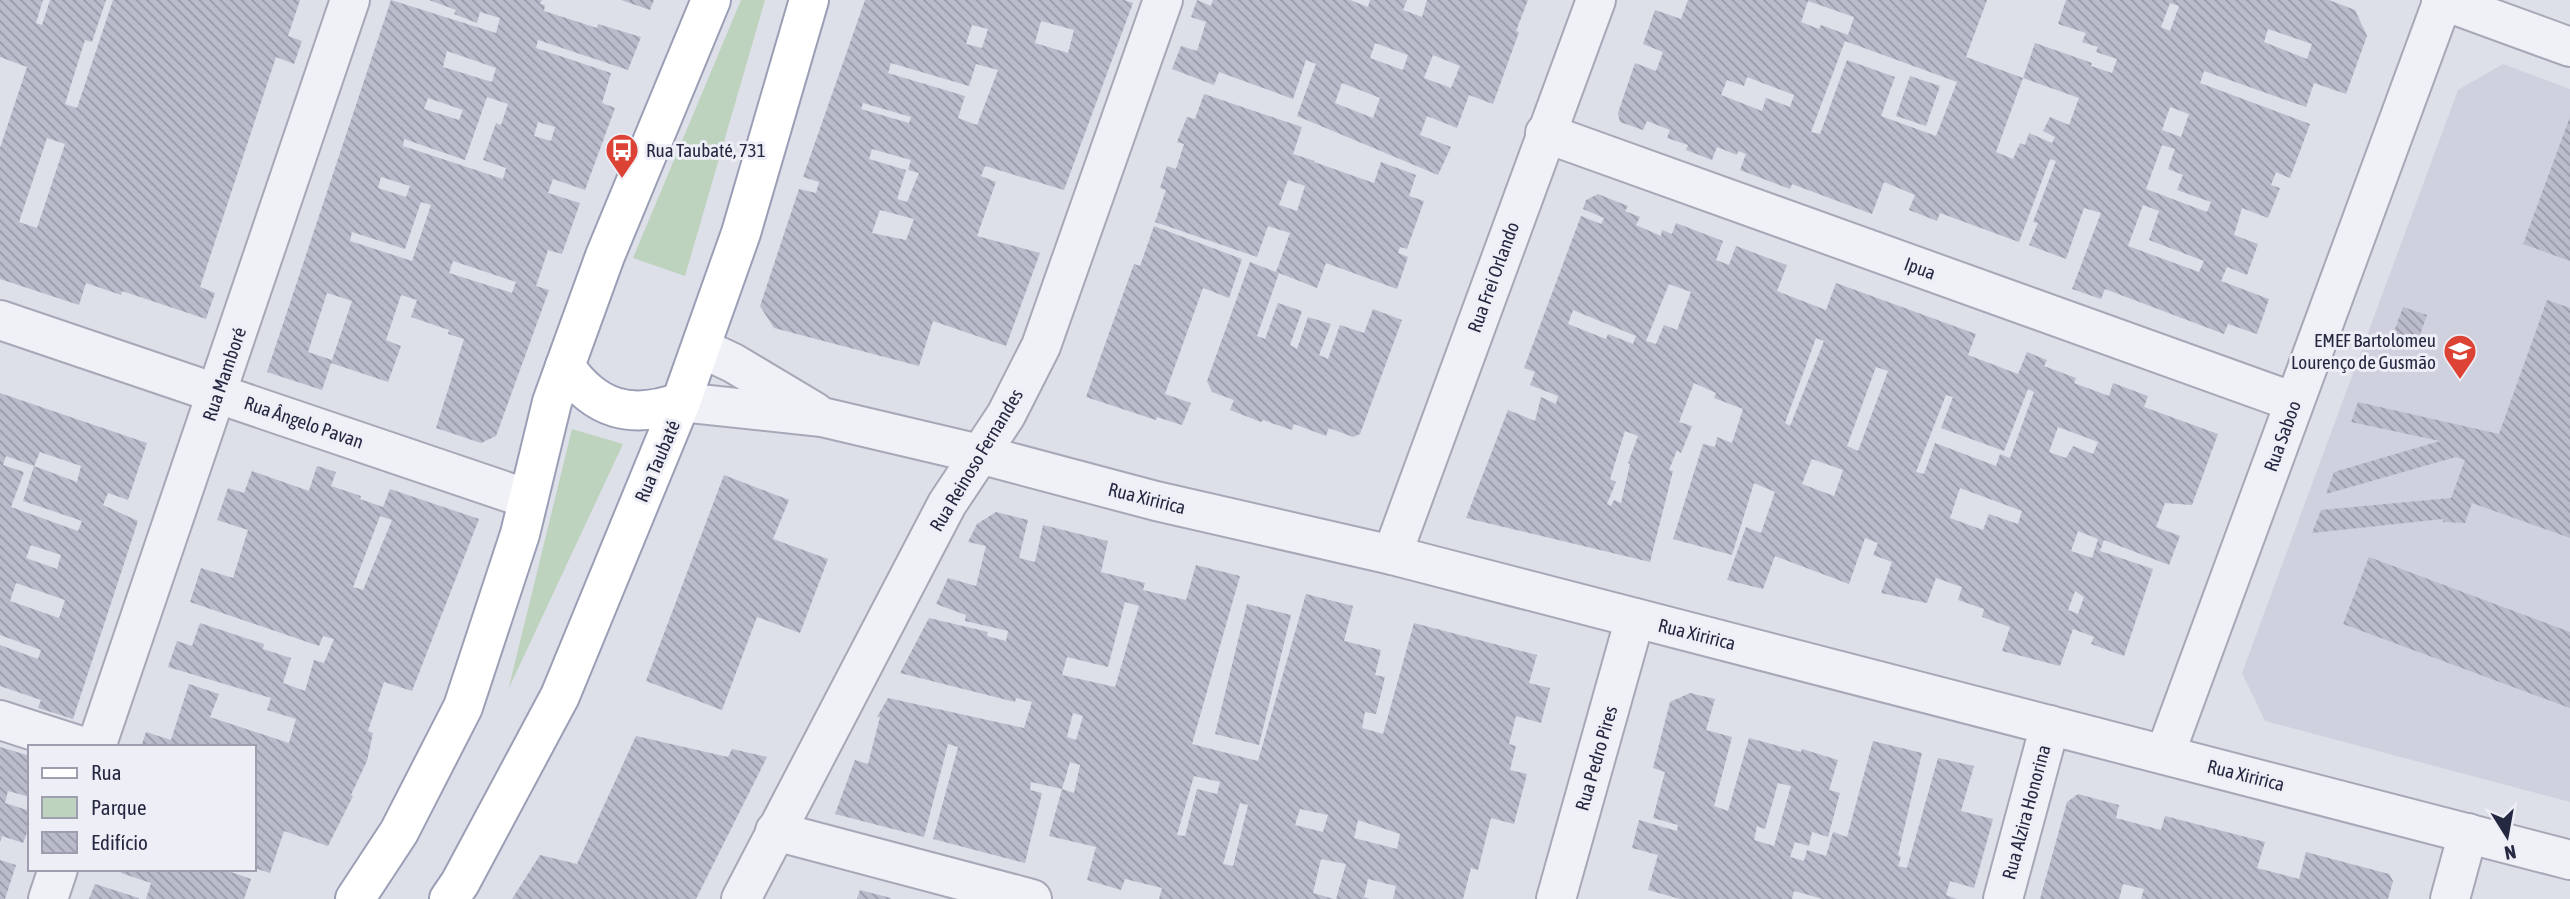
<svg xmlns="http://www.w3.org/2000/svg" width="2570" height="899" font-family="'Asap Condensed',sans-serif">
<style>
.built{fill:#cfd1de}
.green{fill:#bed3bd}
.building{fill:url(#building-back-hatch);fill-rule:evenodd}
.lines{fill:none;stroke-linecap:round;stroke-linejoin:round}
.minor-casing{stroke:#a6a8b7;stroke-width:42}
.major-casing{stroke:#9b9fb5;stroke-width:42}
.minor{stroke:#f0f1f7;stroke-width:38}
.major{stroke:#fff;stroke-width:38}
.labels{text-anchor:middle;stroke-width:6;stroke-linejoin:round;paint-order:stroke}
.poi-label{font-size:19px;fill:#252841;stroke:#edeef6;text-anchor:start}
.street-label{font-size:19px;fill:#252841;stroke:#edeef6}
</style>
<defs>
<pattern id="building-back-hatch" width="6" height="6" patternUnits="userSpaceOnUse" patternTransform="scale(1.75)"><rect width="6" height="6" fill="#babccc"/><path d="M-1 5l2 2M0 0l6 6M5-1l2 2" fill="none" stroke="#9799a7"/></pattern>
</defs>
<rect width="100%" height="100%" fill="#dddfe9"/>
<polygon class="built" points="2503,64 2570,89 2570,802 2265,721 2242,673 2458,90"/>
<g class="green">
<polygon points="741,0 765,0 685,276 633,258"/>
<polygon points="572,429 623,444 509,688 509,687"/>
</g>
<g class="building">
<path d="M0,0h43l-7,23 6,2 8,-25h56l-14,42 -7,-2 -20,64 12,4 36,-108h187l-12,36 14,5 -8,23 -18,-7 -76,230 15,6 -9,26 -84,-28 -1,4 -35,-12 -7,22 -79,-26v-131l27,-81 -27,-10zM47,138l18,6 -28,84 -18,-6z"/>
<path d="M391,0l105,33 4,-15 -20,-6 -3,11 -23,-9 2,-4 -27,-10h113l-2,4 5,1 -1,6 53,17 1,-4 43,13 -13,33 -90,-30 -2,8 75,25 -9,30 13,5 -30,82 -32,-11 -5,14 32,10 -18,51 -14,-4 -12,36 13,4 -53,146 -15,7 -45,-15 28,-89 -16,-5 1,-4 -38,-13 6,-17 -16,-5 -15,45 15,6 -13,36 -57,-19 -9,27 -55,-18zM447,51l49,17 -4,14 -49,-15zM487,97l21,7 -7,21 -5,-2 -13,37 23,8 -3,11 -100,-33 1,-7 61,21zM428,98l35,12 -4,10 -35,-11zM538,122l17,5 -4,14 -17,-5zM381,177l29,9 -4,11 -28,-9zM421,202l10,3 -19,56 -62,-20 2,-9 53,17zM453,261l63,21 -4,11 -63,-20zM327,293l25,8 -20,59 -24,-8z"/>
<polygon points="621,0 654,0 650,10"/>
<path d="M865,0h259l9,3 -69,187 -79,-24 -4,10 15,6 -19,54 63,17 -34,93 -73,-25 -14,45 -145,-38 -14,-22 39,-117 17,4 3,-11 -16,-5zM1041,21l33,9 -6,23 -33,-10zM972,25l16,4 -6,19 -16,-4zM891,63l78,23 7,-22 22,6 -21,55 -19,-7 7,-22 -77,-23zM863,103l48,14 -2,6 -48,-14zM872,149l39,11 -3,10 11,3 -12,29 -10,-3 9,-29 -37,-11zM880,210l34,9 -8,21 -34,-7z"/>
<path d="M1197,0l14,6 2,-6h137l18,7 2,-7h37l-4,10 19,7 5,-17h101l-12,31 3,1 -26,72 -24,-9 -12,33 -30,-12 -7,19 31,12 -13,28 -141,-59 19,-52 -10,-4 -13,39 -74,-27 -5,13 -42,-16 9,-23 16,5 9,-29 -15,-5zM1375,43l33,12 -5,15 -33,-12zM1433,55l27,11 -9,22 -27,-10zM1342,83l38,15 -7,20 -38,-15z"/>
<path d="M1688,0h299l-21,57 57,21 12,-35 57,20 -1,3 21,7 5,-14 -21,-7 2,-5 -16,-5 4,-9 -28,-9 8,-24h263l26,10 12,26 -21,58 -32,-11 -8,24 -102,-36 -4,12 110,41 -20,54 -14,-6 -5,13 9,3 -12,30 -26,-10 -8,27 24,9 -11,31 -20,-8 -6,14 48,18 -12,35 -29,-10 -4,10 -119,-45 -4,10 -29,-10 29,-76 -17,-5 -18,51 -37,-14 9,-22 -5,-1 23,-61 -6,-2 -31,83 -79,-29 -3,8 -28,-11 6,-15 -31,-13 -12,32 -80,-30 -2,5 -50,-19 6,-16 -8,-3 -1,4 -20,-8 -5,13 -26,-10 2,-5 -21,-7 3,-8 -23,-9 -4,9 -23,-8 -2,-9 17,-50 21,8 7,-19 -20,-8 12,-34 26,9zM1808,1l46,16 -6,18 -27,-10 -2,4 -18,-7zM2170,3l9,3 -9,25 -9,-4zM2268,29l44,15 -5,15 -43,-17zM1845,41l112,41 -21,54 -55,-20 14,-39 -48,-17 -27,74 -9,-2zM1747,77l47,18 -4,12 -24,-9 -4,13 -41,-16 6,-15 17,6zM2023,78l56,20 -10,27 -19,-8 -7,14 12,6 -3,6 -23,-10 -4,12 -5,-2 -7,16 -17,-7zM2170,107l19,7 -8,23 -19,-7zM2162,145l13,4 -7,20 15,6 -6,15 34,12 -4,10 -61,-23zM2143,205l16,6 -10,29 55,21 -5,11 -71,-26z"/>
<polygon points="1910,76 1940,86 1926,126 1896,116"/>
<path d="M1204,94l98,33 -9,27 22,7 -1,1 60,21 7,-21 35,13 -7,21 15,5 -17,48 -7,-2 -2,6 10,4 -11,32 -71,-26 -9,25 -38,-15 -22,63 8,3 13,-36 24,8 -12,34 7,4 11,-32 23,7 -12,31 9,4 12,-34 24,8 9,-24 29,11 -42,114 -7,3 -24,-9 -3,8 -32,-12 -2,6 -29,-10 -2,2 -31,-12 4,-10 -22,-8 -5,-11 43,-119 26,10 14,-39 -22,-7 -11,31 -102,-35 11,-32 -6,-2 7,-22 9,3 8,-25 -7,-2 10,-25 8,2zM1288,180l17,6 -8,25 -18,-6z"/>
<polygon points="2570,117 2570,261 2523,244"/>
<path d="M1598,194l30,12 -3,5 15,6 -4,8 25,11 1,-6 10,4 4,-11 47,18 -7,19 13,5 7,-19 51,19 -10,26 49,19 10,-27 140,51 -8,21 50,19 9,-22 20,8 -3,6 32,12 -2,5 35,13 4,-13 35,13 -4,11 74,27 -26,71 -27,-2 -9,24 24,9 -11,29 -65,-25 -4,11 53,18 -29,87 -33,-12 3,-7 -21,-8 -13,37 -58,-15 8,-24 -28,-10 2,-8 -26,-9 4,-13 -26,-9 -9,25 -46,-10 11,-31 -19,-7 5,-12 -13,-5 -16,46 -74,-28 -12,33 -36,-9 19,-53 15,6 14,-41 -21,-9 -22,72 -59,-16 30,-95 12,3 2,-10 15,6 11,-34 -29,-11 2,-5 -22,-10 -15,39 13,4 -11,27 -4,-3 -8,20 4,1 -23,91 -184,-44 42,-108 27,11 6,-24 15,7 2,-8 -28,-11 5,-13 -11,-4 57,-152 20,8 3,-6 -21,-9 3,-9zM1669,284l22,8 -14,38 -13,-5 -8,19 -10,-3zM1573,310l63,26 -3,8 -25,-10 -2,5 -38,-15zM1816,338l8,3 -34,85 -5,-3zM1876,367l12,4 -30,80 -11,-5zM2028,389l6,3 -24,66 -10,-4 -4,12 -61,-23 -11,31 -8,-2 30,-77 7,2 -12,31 63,23zM2058,427l40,15 -5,12 -20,-8 -7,12 -17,-6zM1625,431l13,5 -10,27 2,1 -9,39 -7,-3 -3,6 -4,-2 9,-22 -6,-3zM1812,459l31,11 -9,26 -32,-12zM1960,488l62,23 -4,13 -29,-10 -6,16 -33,-12zM2078,531l20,8 -6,19 -21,-7zM2075,591l9,6 -6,17 -10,-4z"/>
<polygon points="1154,226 1242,259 1229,298 1203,288 1165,394 1191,403 1182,425 1157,417 1156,420 1086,397 1134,264 1140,266"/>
<polygon points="2547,300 2570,308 2570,538 2472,503 2465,523 2443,522 2443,519 2312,533 2321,510 2451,498 2465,460 2456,457 2326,494 2334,472 2440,441 2351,422 2358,402 2499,434"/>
<polygon points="2403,307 2427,315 2415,349 2391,340"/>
<path d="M0,393l147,50 -19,57 -20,-7 -5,12 35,16 -65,198 -35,-11 3,-8 -41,-14v-41l38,14 3,-9 -41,-15zM40,452l41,14 -4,16 -43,-16zM6,456l28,10 -11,35 59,20 -4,10 -67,-24 13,-35 -21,-7zM31,545l30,10 -4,14 -31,-11zM16,583l49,17 -6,18 -49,-17z"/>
<path d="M317,466l19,6 -5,14 30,10 -1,3 23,8 7,-18 89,30 -67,172 -28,-9 -16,49 5,2 -6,28 -16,34 2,1 -25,50 -44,-15 -14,42 -16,-5v-121h-113l5,-15 25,8 18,-56 30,10 -9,23 79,26 7,-24 -29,-9 4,-12 -103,-31 9,-26 15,5 8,-23 64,21 -1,5 28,9 -8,25 22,8 9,-31 10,3 10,-24 -11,-3 -4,10 -129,-44 11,-34 32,10 15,-48 -31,-10 11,-32 16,5 8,-22 57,20zM380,516l12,4 -29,70 -10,-3z"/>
<polygon points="724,475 789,500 773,539 828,559 800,633 757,617 722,710 646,681"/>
<path d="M996,512l32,8 -9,38 16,4 8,-37 65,16 -7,31 44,11 -2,7 43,10 10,-35 44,11 -48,168 66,17 48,-167 47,12 -9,35 37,9 -6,25 10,2 -9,37 -11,-2 -3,16 21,6 31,-111 123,32 -8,28 21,5 -9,35 -25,-7 -7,28 7,2 -6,24 17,4 -13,50 -23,-6 -13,52 -7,-2 -8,31h-70l3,-13 -28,-7 -4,18 6,2h-34l10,-35 -25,-5 -8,34 21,6h-175l3,-11 -37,-9 -4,11 -34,-10 9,-33 -47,-11 13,-47 12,4 6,-28 -10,-3 -8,27 -31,-7 -1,8 12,3 -17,70 -92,-24 25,-92 -10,-3 -24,93 -89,-23 20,-54 13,4 12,-47h-3l11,-19 136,30 8,-26 -16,-4 -1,4 -115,-29 29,-55 59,14 -1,4 19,5 2,-10 -43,-10 1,-6 -30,-11 12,-26 28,8 10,-40 -18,-4 9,-18zM1125,602l14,4 -24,81 -53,-12 5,-18 41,10zM1073,713l10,3 -7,24 -9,-3zM1194,776l26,6 -3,12 -20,-5 -12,47 -8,-1zM1240,803l8,2 -15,61 -10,-2zM1300,809l28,6 -5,17 -28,-7zM1358,820l42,14 -3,15 -43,-11z"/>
<polygon points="2369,557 2570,632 2570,708 2343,624"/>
<polygon points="1247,604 1291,615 1259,745 1215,734"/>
<path d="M1690,693l25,6 -9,31 26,7 -18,69 14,5 21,-73 52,14 1,-3 36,11 -9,30 11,3 -12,44 -16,-5 -3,14 -14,-4 -5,15 14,4 3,-11 19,6 7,-24 14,5 26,-96 49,12 -24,102 3,2 -3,9 9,2 31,-110 36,8 -13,45 32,8 -19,69 -24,-7 -4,14 11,4h-134l-29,-8 -2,8h-112l-32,-9 10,-35 -26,-7 7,-28 38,11 1,-6 -25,-7 12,-46 -12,-4 17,-66zM1778,783l13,3 -17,60 -20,-6 3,-14 8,3z"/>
<polygon points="636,736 728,757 732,749 767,757 696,899 512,899 540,855 577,864"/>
<polygon points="0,747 30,756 30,797 8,791 5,803 30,811 30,825 23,843 2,836 0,842"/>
<polygon points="2078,794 2119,805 2116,818 2161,830 2165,816 2265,842 2257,868 2299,879 2306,852 2389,874 2393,881 2388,899 2141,899 2144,889 2123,884 2119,899 2040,899 2067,802"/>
<polygon points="0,860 16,865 5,899 0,899"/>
<polygon points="122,869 222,869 251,879 244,899 146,899 151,883 121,873"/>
<polygon points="95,884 139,898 139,899 89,899"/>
<polygon points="860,890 891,898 890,899 857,899"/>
</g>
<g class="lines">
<defs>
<g id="minor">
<polyline points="2441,0 2570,47"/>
<polyline points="1545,133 2294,402"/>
<polyline points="0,320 528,499"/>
<polyline points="701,348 733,363 815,412"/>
<polyline points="681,402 822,417 979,454 1156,501 1392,555 2570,860"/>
<polyline points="1392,555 1596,0"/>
<polyline points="0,720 84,747"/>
<polyline points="96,747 350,0"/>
<polyline points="2165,754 2443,0"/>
<polyline points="775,831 1032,899"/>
<polyline points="48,899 58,869"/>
<polyline points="741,899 947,504 1006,415 1041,346 1163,0"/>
<polyline points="1556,899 1635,618"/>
<polyline points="2003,899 2050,725"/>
<polyline points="2450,899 2468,833"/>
</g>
<g id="major">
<path d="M565,366c30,44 66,54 116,36"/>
<polyline points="355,899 399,832 463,707 520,534 552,402 605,256 711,0"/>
<polyline points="449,899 460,883 560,696 681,402 741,233 809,0"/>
</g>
</defs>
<use href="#minor" class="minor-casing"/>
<use href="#major" class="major-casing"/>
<use href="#minor" class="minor"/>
<use href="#major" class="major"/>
</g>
<defs>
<symbol id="bus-pin" viewBox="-11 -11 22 30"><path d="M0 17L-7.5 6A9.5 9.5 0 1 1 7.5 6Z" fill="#dc4334" stroke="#edeef6"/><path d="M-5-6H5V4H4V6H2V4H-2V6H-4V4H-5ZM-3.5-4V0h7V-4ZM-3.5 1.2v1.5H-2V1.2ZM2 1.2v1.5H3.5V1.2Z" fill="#fff"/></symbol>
<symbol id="school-pin" viewBox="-11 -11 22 30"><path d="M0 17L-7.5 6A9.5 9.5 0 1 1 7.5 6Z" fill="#dc4334" stroke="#edeef6"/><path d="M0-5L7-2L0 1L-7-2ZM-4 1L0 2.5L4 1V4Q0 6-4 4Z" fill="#fff"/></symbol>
</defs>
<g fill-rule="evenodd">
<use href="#bus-pin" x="603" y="131" width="38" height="52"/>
<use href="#school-pin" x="2441" y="332" width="38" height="52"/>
</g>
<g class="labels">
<g class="poi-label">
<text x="646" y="157">Rua Taubaté, 731</text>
<text x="2436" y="347" text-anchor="end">EMEF Bartolomeu<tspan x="2436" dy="22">Lourenço de Gusmão</tspan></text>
</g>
<g class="street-label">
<text transform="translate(1920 268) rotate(20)" y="7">Ipua</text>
<text transform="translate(1493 277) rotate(-70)" y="7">Rua Frei Orlando</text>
<text transform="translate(224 374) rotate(-71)" y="7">Rua Mamboré</text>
<text transform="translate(304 422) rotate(19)" y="7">Rua Ângelo Pavan</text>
<text transform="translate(2282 436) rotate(-70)" y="7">Rua Saboo</text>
<text transform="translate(976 460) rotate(-59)" y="7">Rua Reinoso Fernandes</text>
<text transform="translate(657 461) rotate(-67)" y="7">Rua Taubaté</text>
<text transform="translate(1147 498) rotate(14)" y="7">Rua Xiririca</text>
<text transform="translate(1697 634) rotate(14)" y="7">Rua Xiririca</text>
<text transform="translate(1596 758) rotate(-74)" y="7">Rua Pedro Pires</text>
<text transform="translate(2246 775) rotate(14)" y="7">Rua Xiririca</text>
<text transform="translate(2026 812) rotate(-75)" y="7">Rua Alzira Honorina</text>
</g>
</g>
<rect x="28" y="745" width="228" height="126" fill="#edeef6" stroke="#9d9fae" stroke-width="2"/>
<rect x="42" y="768" width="35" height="10" fill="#ffffff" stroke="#9d9fae" stroke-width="2"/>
<text x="91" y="780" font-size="21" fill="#252841">Rua</text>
<rect x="42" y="797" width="35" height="21" fill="#bed3bd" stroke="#9d9fae" stroke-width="2"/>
<text x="91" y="815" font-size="21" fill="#252841">Parque</text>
<rect x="42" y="832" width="35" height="21" fill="url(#building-back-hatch)" stroke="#9d9fae" stroke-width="2"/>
<text x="91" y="850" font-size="21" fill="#252841">Edifício</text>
<g transform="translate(2507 836) rotate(169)" stroke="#edeef6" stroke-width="5" paint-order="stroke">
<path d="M0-5L12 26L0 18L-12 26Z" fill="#252841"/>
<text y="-10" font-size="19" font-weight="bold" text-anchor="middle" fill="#252841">N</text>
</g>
</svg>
